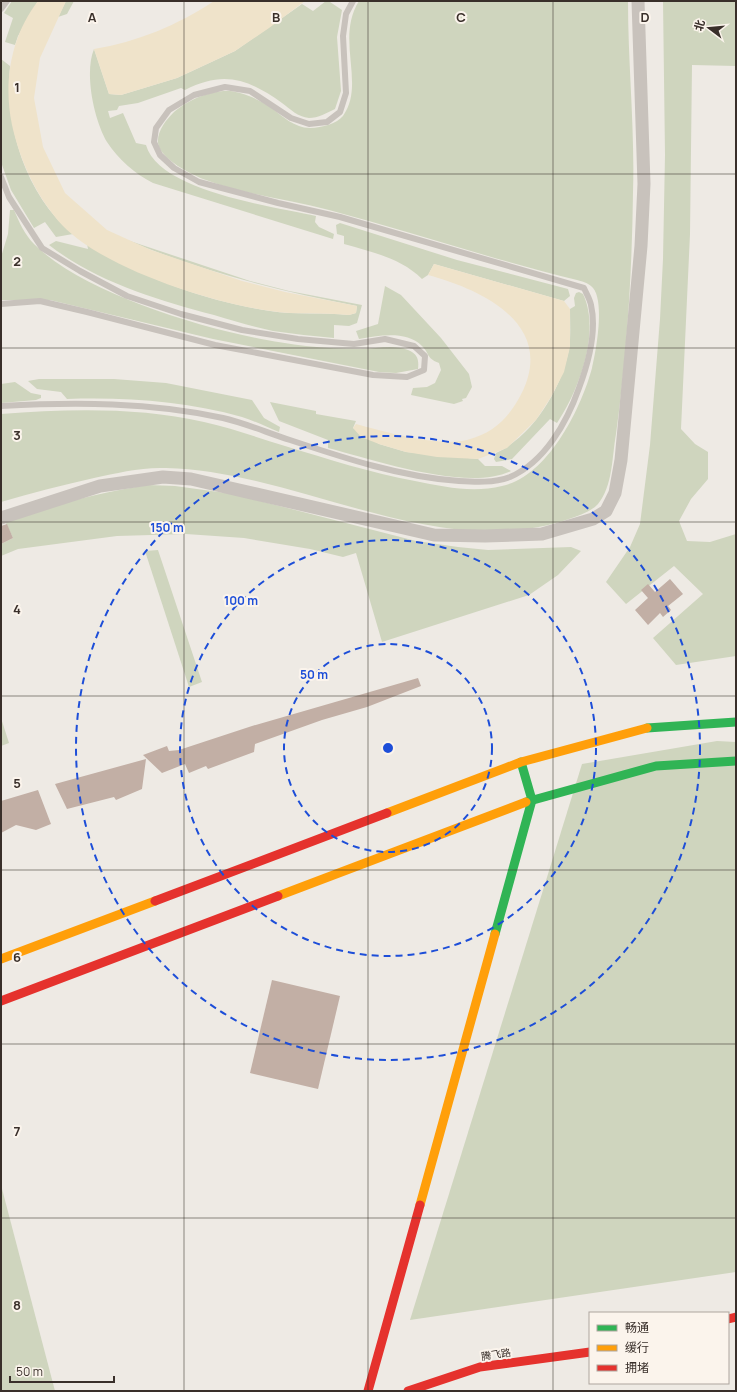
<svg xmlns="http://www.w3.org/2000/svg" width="737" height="1392" font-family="Manrope,'Noto Sans SC',sans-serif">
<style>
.green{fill:#cfd5be}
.sand{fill:#efe3ca}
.building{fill:#c2afa5}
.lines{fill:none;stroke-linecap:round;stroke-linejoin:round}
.lane{stroke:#c8c2bc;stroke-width:6}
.street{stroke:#c8c2bc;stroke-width:13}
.fast{stroke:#30b455;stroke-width:9}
.slow{stroke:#ff9f0a;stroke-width:9}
.jam{stroke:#e5322d;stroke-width:9}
.grid{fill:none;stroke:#392f2a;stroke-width:1;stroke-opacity:0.55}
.ring{fill:none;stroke:#1d4ed8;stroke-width:2;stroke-dasharray:7 5}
.labels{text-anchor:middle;stroke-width:4;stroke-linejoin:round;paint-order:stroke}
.street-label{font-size:10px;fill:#392f2a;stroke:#fbf4ec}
.grid-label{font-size:13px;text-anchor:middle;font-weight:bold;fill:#392f2a;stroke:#fbf4ec;stroke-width:4;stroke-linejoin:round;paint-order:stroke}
.centre{fill:#1d4ed8;stroke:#fbf4ec;stroke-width:2}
.ring-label{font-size:12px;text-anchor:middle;font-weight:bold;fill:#1d4ed8;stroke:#fbf4ec;stroke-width:4;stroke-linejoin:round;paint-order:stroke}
</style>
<rect width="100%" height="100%" fill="#eeeae4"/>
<g class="green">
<polygon points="12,1 38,1 18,36 15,45 5,42 13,18 4,13"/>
<polygon points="66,1 74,1 67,14 58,17"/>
<path d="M326,1l4,1 12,8 -5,27 4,54 -6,18c-8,4 -17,9 -26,9 -11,-1 -19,-9 -27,-15 -34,-24 -58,-33 -97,-13l-4,-2 -43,15 -19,3 -2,4 -9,1 2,7 13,-5 13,30 10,2c12,46 129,62 170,71l-1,6 4,5 15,7 -1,5 -180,-56c-18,-9 -35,-24 -46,-41 -13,-22 -23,-69 -13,-93l15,45 12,1 56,-17 58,-27 67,-47 11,7z"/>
<path d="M359,1h269c0,64 7,128 5,191 -1,81 -6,162 -17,242 -4,22 -3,52 -18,70 -6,7 -20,12 -29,15 -131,45 -271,-48 -403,-51 -25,-1 -49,5 -72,10 -31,7 -63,15 -93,24v-88c67,-5 137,-7 203,8 28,6 54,16 81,24 43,13 86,27 130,35 29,6 58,12 87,5 46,-10 79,-77 90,-118 4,-16 14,-71 -1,-82 -3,-3 -10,-5 -14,-6 -83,-20 -165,-48 -248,-70 -40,-11 -84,-15 -123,-30 -14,-5 -46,-21 -48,-37 -1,-12 8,-23 16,-31 16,-14 46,-26 66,-19 8,2 16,6 22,9 13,7 23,19 37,24 11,5 36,0 44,-10 23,-32 -8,-77 16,-115z"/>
<polygon points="663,1 736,1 736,66 692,65 690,234 681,429 695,444 708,452 708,479 691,499 679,521 687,541 710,542 736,534 736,656 676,665 653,638 703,594 674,566 626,604 606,582 630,547 640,524 650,445 660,319 663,259 665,155"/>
<path d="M1,59l9,7c-6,59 16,130 63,168l-17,3 -11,-15 -11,6 -23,-38 -10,-28z"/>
<path d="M10,210h4c5,12 11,25 20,34 54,54 196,94 272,102 18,2 36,3 54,3 17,0 32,-5 48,1 10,4 11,10 10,19l-22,4 -17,-1 -166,-33 -163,-39h-49v-43l7,-23z"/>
<path d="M340,223l117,37 111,29 2,7 -6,5 -130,-37 -6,11 -6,4c-21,-21 -50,-27 -78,-35v-8l-7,-2 -1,-9z"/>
<path d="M124,239l126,42 39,10 73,14 -5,18 -8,3 -15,-1v13c-20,-2 -41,-4 -61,-7 -20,-4 -39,-10 -59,-16 -57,-15 -117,-33 -165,-70l7,-4 32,8 -1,-5c56,34 118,57 183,67 24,4 54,1 79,4l7,-2 1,-7c-81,-16 -157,-35 -233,-67z"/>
<path d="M385,286l16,9 40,43 28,36 3,13 -6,11 -4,1 1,2 -9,3 -43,-9 2,-7 14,-1 8,-4 6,-13 -2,-7c-13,-5 -9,-9 -17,-17 -16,-16 -44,-10 -63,-7l-3,-8 22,-7z"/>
<path d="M579,292l4,2c18,38 -4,96 -26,129l-7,-4 -38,40 -16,3 -2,-3 2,-6c37,-17 66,-65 73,-104 2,-12 1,-27 1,-40l5,-3 -1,-8 2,-5z"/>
<path d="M39,379h75l52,4 86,17 12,18 16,9 -1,5c-13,-5 -24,-11 -37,-15 -56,-16 -117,-20 -175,-18l-6,-7 -24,-3 -9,-8z"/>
<polygon points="15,382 31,393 41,395 41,398 36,400 1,403 1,384"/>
<path d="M270,402l46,9v3l40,7 -3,7 26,16 27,8 72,7 7,7h17l9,5c-44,21 -136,-11 -183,-23v-8l-49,-19z"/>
<path d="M148,485l27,1 58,8 183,47 42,6 30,3 83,-3 10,4 -23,24 -29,20 -147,47 -26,-89 -13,4 -33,-8 -66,-11 -58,-4 -69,2 -99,13 -17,7v-12l12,-6 -8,-17c47,-15 94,-29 143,-36z"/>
<polygon points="158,550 202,682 189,687 145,551"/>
<polygon points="1,718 9,743 1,746"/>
<polygon points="717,741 736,742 736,1272 410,1320 582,764"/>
<polygon points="1,1185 55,1391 1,1391"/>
</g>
<g class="sand">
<path d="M38,1h28l-26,57 -6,40 9,49 22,46 42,37 44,20 91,31 43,11 72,14 -1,7 -7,2c-26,-3 -53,0 -78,-4 -59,-8 -166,-42 -208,-85 -26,-28 -43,-65 -51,-101 -9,-43 -1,-89 26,-124z"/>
<path d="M214,1h91l-36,27 -34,23 -58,27 -56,17 -12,-1 -15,-45c43,-7 84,-24 120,-48z"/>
<path d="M434,264l130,37 6,8v38l-6,25 -13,25 -15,23 -29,28 -29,11 -41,-2 -31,-5 -27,-8 -18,-7 -8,-9 3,-4c29,8 83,23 111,16 25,-7 38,-18 51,-40 42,-72 -31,-109 -90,-125z"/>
</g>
<g class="building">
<polygon points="7,524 13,538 1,544 1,526"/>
<polygon points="670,579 683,594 668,606 671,610 663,617 660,613 648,625 635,610 648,598 641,590 648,584 655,592"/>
<polygon points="418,678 421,686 367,707 322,720 255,744 254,752 208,769 206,766 189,773 185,764 162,773 143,755 167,746 169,751 179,750 252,726"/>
<polygon points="146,759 142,789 116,800 114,797 67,809 55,784"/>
<polygon points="38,790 51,824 36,830 16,825 1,833 1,801"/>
<polygon points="272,980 340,996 318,1089 250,1073"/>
</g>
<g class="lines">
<g class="lane">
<polyline points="1,9 7,1"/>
<polyline points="1,177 9,197 42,248 80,271 127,296 181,314 242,330 298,339 354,344 385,339 414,346 425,356 424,370 407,377 373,375 215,345 87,312 40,301 1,304"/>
<path d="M1,406c74,-4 149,-4 222,12 22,5 45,15 67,22 54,18 111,37 169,41 16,1 35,2 51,-4 35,-15 57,-55 69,-89 9,-24 18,-57 12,-83 -1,-6 -5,-12 -7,-17l-244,-71 -62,-14 -79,-21 -25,-14 -14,-13 -6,-13 2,-14 13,-18 25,-15 31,-8 25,4 41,27 18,6 18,-2 13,-10 6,-19 -3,-57 3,-22 7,-13"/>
</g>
<polyline class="street" points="1,518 100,486 163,477 191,479 434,535 485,536 542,534 593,519 606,511 615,493 621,460 641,246 644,184 638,1"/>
<g class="fast">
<polyline points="647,728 736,722"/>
<polyline points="526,802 656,766 736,761"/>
<polyline points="495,934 532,800 521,762"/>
</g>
<g class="slow">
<polyline points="387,813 521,762 647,728"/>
<polyline points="278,896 526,802"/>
<polyline points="1,959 155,901"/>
<polyline points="420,1205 495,934"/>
</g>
<g class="jam">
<polyline points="155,901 387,813"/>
<polyline points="1,1001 278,896"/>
<polyline points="728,1319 736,1317"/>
<polyline points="368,1391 420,1205"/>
<polyline points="408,1391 480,1367 590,1352"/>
</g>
</g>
<path class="grid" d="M184,1v1390M368,1v1390M553,1v1390M1,174h735M1,348h735M1,522h735M1,696h735M1,870h735M1,1044h735M1,1218h735"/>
<g class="ring">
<circle cx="388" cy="748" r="104"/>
<circle cx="388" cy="748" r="208"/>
<circle cx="388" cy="748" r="312"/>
</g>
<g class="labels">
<g class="street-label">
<text transform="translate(496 1354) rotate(-9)" y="4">腾飞路</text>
</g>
</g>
<g class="grid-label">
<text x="92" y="22">A</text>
<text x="276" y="22">B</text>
<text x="461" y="22">C</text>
<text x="645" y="22">D</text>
<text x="17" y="92">1</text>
<text x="17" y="266">2</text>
<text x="17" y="440">3</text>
<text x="17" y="614">4</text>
<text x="17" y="788">5</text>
<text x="17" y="962">6</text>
<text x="17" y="1136">7</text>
<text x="17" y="1310">8</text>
</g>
<circle cx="388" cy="748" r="6" class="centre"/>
<g class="ring-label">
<text x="167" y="532">150 m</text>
<text x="241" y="605">100 m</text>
<text x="314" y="679">50 m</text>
</g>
<rect width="737" height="1392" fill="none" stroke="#392f2a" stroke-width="4"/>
<rect x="589" y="1312" width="140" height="72" fill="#fbf4ec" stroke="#ada59e"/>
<rect x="597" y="1325" width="20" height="6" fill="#30b455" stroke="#ada59e"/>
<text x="625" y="1332" font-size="12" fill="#392f2a">畅通</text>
<rect x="597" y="1345" width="20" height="6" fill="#ff9f0a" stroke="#ada59e"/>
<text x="625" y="1352" font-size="12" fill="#392f2a">缓行</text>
<rect x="597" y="1365" width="20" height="6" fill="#e5322d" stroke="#ada59e"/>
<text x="625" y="1372" font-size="12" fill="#392f2a">拥堵</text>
<g transform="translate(709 28) rotate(286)" stroke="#fbf4ec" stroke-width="3" paint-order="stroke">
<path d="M0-3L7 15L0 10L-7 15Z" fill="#392f2a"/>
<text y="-6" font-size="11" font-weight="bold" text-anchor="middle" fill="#392f2a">北</text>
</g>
<path d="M10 1376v6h104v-6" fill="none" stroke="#392f2a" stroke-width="2"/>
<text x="16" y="1376" font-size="12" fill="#392f2a" stroke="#fbf4ec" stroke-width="3" paint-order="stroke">50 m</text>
</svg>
